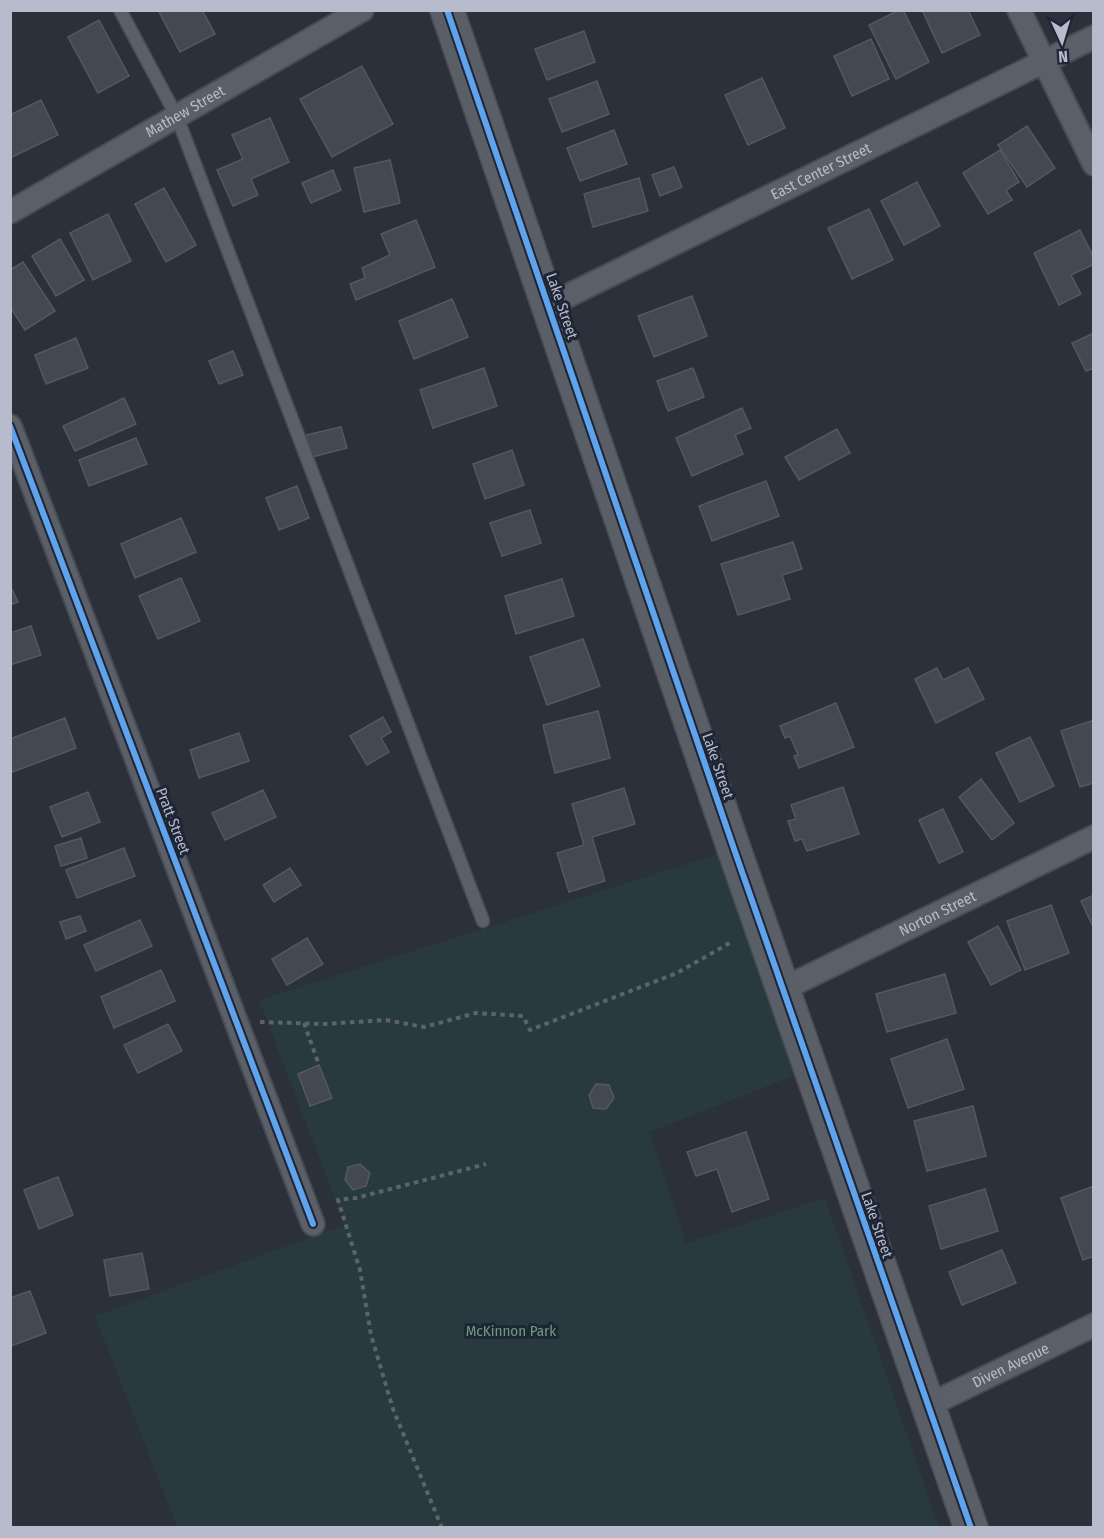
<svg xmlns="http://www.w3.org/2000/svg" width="1104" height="1538" font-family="'Fira Sans Condensed',sans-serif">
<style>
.green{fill:#283a40}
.building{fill:#444850;stroke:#535861;stroke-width:1.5}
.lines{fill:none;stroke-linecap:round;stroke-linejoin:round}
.service-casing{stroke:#474b53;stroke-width:15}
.minor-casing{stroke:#474b53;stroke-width:26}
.secondary-casing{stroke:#474b53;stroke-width:36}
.path{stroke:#5e636a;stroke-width:4;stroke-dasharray:4.5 4.5;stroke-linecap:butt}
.service{stroke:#5b5f68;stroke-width:12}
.minor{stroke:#5b5f68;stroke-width:22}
.secondary{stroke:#5a5e66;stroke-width:33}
.cycleway-casing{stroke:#1e2535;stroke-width:10}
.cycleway{stroke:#60a3ed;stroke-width:6}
.labels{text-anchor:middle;stroke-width:6;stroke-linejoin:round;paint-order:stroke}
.street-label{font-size:15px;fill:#b6bccb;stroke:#1e2535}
.park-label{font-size:15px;fill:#6d9c7d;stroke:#1e2535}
</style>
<rect width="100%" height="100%" fill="#2b303a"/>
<polygon class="green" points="734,849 811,1069 650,1132 686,1243 825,1198 939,1527 177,1527 95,1316 345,1225 259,1000"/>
<g class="building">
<polygon points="158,10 202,10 215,34 180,52"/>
<polygon points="899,10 903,10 929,62 896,79 869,25"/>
<polygon points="922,10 968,10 980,35 942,53"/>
<polygon points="99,20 129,76 98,93 68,37"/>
<polygon points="584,31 595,62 547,80 535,49"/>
<polygon points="871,39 889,79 852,96 834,56"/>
<polygon points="362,66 393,124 332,157 300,99"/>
<polygon points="762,78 785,128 748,145 725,95"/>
<polygon points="597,81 609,114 562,132 549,99"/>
<polygon points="41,100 58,135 10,158 10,115"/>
<polygon points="270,118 289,162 251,179 258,195 233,206 217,170 243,159 232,135"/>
<polygon points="1027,126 1055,168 1027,187 998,145"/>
<polygon points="614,130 627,164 580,181 567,148"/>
<polygon points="1000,150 1019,182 1006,190 1012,200 988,214 963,173"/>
<polygon points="390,160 400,203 364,212 354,168"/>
<polygon points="674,167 682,187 660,196 652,175"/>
<polygon points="333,170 341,190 311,203 302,183"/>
<polygon points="639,178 648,211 593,227 584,194"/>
<polygon points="917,182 940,226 904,245 881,201"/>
<polygon points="164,188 196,245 166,262 135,204"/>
<polygon points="869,209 893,260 852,279 828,228"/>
<polygon points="108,214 131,261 93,280 70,233"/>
<polygon points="416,220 435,267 356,300 350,284 365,278 362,268 390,255 381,234"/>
<polygon points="1080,230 1094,258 1094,264 1071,275 1081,294 1059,305 1034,253"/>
<polygon points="60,239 84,280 56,296 32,256"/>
<polygon points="23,262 55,311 25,330 10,307 10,270"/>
<polygon points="692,296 707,336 654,357 638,316"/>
<polygon points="452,299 468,337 414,359 399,321"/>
<polygon points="1094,333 1094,368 1086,371 1072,343"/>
<polygon points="76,338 88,368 46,384 35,355"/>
<polygon points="233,351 243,375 219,384 209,361"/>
<polygon points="484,368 497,406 433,428 420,390"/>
<polygon points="693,368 704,397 668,411 657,381"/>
<polygon points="124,398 136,424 75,451 63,426"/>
<polygon points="742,408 751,428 735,435 743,454 692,476 676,438"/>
<polygon points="341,427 347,448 312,457 306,435"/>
<polygon points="837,429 850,453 799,480 785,457"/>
<polygon points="136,438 147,464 89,486 79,460"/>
<polygon points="512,450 524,485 485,499 473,464"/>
<polygon points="766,481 779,516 712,541 699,506"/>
<polygon points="297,486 309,518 279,530 266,498"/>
<polygon points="530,510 541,543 502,556 490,523"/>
<polygon points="181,518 196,552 135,578 121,544"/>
<polygon points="793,542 802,569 782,575 790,599 738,615 721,564"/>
<polygon points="181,578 200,621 158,639 139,596"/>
<polygon points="562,579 574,616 516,634 505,596"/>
<polygon points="10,585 18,602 10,605"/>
<polygon points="31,626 41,655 10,665 10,633"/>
<polygon points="583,639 600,686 547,705 530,657"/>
<polygon points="937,668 943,680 968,668 984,699 936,723 915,679"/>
<polygon points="836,703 854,747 799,768 794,756 798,755 790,736 785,738 780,726"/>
<polygon points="598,711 610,758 555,773 543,725"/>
<polygon points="383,717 391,732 381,738 389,752 367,765 350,736"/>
<polygon points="65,718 76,748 10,773 10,739"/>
<polygon points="1094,720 1094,783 1080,787 1061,731"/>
<polygon points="239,733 249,761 199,778 190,750"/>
<polygon points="1030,737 1054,786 1020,802 996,753"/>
<polygon points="981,779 1014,823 992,840 959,797"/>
<polygon points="843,787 859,834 807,851 802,839 795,841 788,821 796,819 791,805"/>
<polygon points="624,788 635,824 592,837 605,881 569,892 557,853 584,845 572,804"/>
<polygon points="263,790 276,817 225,840 212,813"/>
<polygon points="88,792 100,822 62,837 50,807"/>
<polygon points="943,809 963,852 939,863 919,820"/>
<polygon points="81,838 87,858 61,866 55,846"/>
<polygon points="124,848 135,876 77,898 66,870"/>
<polygon points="290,868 301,885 274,902 263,885"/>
<polygon points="1094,895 1094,929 1081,901"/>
<polygon points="1051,905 1069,953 1025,970 1007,921"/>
<polygon points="80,916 86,931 66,939 60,922"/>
<polygon points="140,920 152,946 96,971 84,945"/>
<polygon points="998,926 1021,970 991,985 968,942"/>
<polygon points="307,938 323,964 287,985 272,959"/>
<polygon points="161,970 175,1001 114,1028 101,997"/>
<polygon points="945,974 956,1013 887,1032 876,994"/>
<polygon points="168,1024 182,1051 138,1073 124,1045"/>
<polygon points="947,1039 964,1089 908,1108 891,1059"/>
<polygon points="319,1065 332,1098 310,1106 298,1074"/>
<polygon points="596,1084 609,1085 614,1098 606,1109 593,1108 589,1095"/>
<polygon points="973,1106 986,1156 927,1171 914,1121"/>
<polygon points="746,1132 769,1199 732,1212 717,1169 696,1176 687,1152"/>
<polygon points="360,1164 370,1173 366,1186 353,1190 345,1180 348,1167"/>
<polygon points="58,1177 73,1215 39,1229 24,1190"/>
<polygon points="1094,1186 1094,1256 1083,1260 1061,1198"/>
<polygon points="985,1189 998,1231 941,1249 929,1206"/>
<polygon points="1002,1250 1016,1283 962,1305 949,1272"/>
<polygon points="142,1253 149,1289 110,1296 104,1260"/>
<polygon points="30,1291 46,1333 11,1346 10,1298"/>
</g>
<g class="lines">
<defs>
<polyline id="service" points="120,10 177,117 483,921"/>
<g id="minor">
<polyline points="1019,10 1094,164"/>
<path id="s1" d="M10,212l352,-202"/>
<path id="s2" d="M549,305l545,-268"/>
<polyline points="10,426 313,1224"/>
<path id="s3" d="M783,989l311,-152"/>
<path id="s4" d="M927,1406l167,-81"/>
</g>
<polyline id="secondary" points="447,10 734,849 971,1528"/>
</defs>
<use href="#service" class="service-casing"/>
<use href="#minor" class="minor-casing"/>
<use href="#secondary" class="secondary-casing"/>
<g class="path">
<polyline points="260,1022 324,1024 386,1020 424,1027 476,1013 523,1016 530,1030 677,973 733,941"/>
<polyline points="304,1023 319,1065"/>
<polyline points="442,1528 393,1409 371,1335 360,1270 338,1200 356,1198 486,1164"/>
</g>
<use href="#service" class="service"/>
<use href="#minor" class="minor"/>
<use href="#secondary" class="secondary"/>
<defs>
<g id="cycleway">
<polyline points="447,10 734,849 971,1528"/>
<polyline points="10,426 313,1224"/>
</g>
</defs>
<use href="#cycleway" class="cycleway-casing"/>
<use href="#cycleway" class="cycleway"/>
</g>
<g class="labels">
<g class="street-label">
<text dy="5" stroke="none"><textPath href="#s1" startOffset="202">Mathew Street</textPath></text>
<text dy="5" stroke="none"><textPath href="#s2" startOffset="303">East Center Street</textPath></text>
<text transform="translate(562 306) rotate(71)" y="5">Lake Street</text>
<text transform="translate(718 766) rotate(71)" y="5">Lake Street</text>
<text transform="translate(173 821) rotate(69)" y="5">Pratt Street</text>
<text dy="5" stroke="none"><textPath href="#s3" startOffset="172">Norton Street</textPath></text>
<text transform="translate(877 1225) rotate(71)" y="5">Lake Street</text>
<text dy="5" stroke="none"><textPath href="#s4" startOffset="93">Diven Avenue</textPath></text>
</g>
<g class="park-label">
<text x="511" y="1336">McKinnon Park</text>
</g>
</g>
<rect width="1104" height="1538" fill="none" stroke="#b6bccb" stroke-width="24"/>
<g transform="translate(1062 42) rotate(176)" stroke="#1e2535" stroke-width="4.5" paint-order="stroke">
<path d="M0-4.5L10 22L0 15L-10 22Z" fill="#b6bccb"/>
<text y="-9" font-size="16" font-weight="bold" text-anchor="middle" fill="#b6bccb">N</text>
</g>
</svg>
